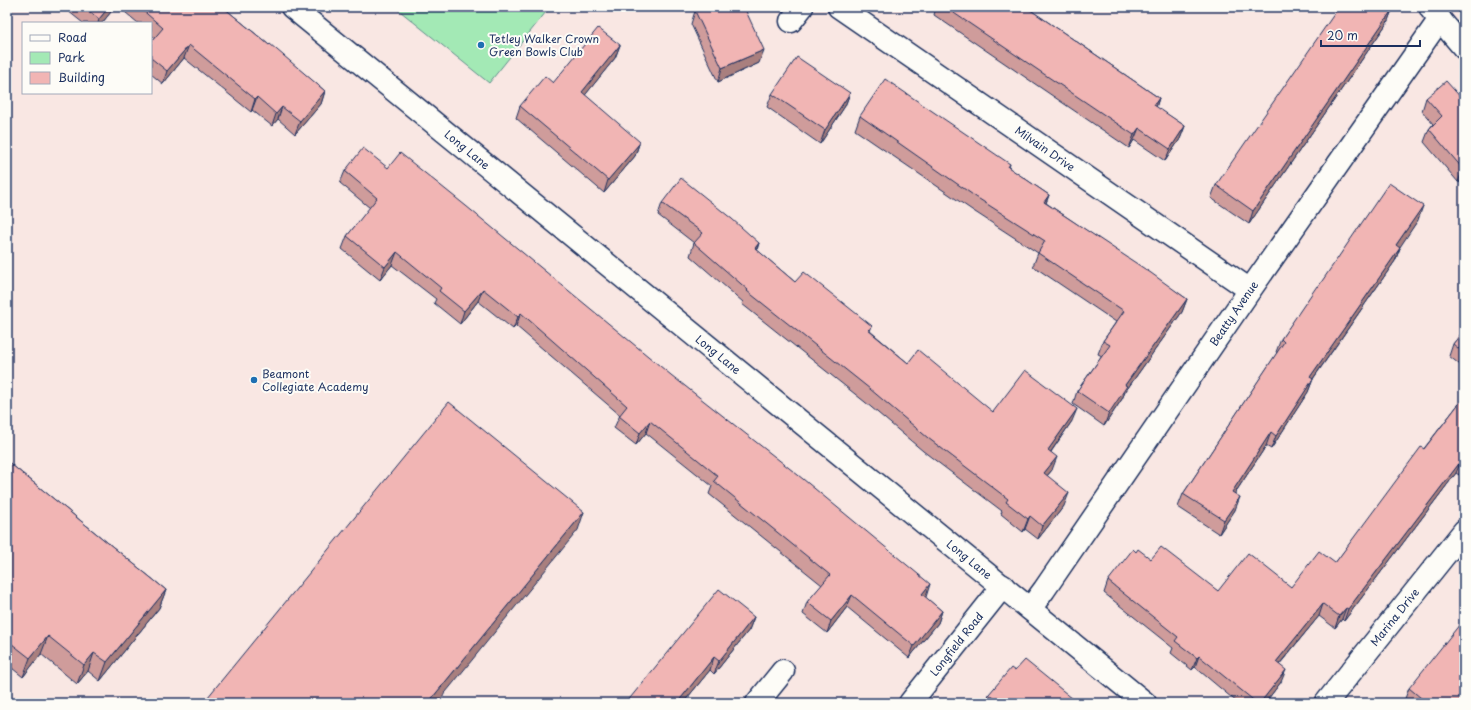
<svg xmlns="http://www.w3.org/2000/svg" width="1471" height="710" font-family="'Playpen Sans',sans-serif">
<style>
.green{fill:#a3e9b5;stroke:#5f8c8a}
.lines{fill:none;stroke-linecap:round;stroke-linejoin:round}
.minor-casing{stroke:#1b2f5e;stroke-width:25}
.primary-casing{stroke:#1b2f5e;stroke-width:25}
.minor{stroke:#fdfcf7;stroke-width:22}
.primary{stroke:#fdfcf7;stroke-width:22}
.wall{fill:#cf9c9b;stroke:#1b2f5e}
.shaded-wall{fill:#a97f7e;stroke:#1b2f5e}
.building{fill:#f1b5b4;stroke:#1b2f5e}
.poi-dot{fill:#1f6fb2;stroke:#fdfcf7;stroke-width:1.5}
.labels{text-anchor:middle;stroke-width:4;stroke-linejoin:round;paint-order:stroke}
.poi-label{font-size:11px;fill:#1b2f5e;stroke:#fdfcf7;text-anchor:start}
.street-label{font-size:11px;fill:#1b2f5e;stroke:#fdfcf7}
</style>
<rect width="100%" height="100%" fill="#f9e7e3"/>
<filter id="ink" filterUnits="userSpaceOnUse"><feTurbulence type="fractalNoise" baseFrequency=".025" numOctaves="2"/><feDisplacementMap in="SourceGraphic" scale="8" xChannelSelector="R" yChannelSelector="G"/><feConvolveMatrix kernelMatrix="1 2 1 2 8 2 1 2 1" color-interpolation-filters="sRGB"/></filter>
<g filter="url(#ink)">
<polygon class="green" points="395,7 550,7 489,83"/>
<g class="lines">
<defs>
<g id="minor">
<path id="s1" d="M839,7l411,283"/>
<polyline points="1431,9 1464,48"/>
<polyline points="791,21 802,7"/>
<path id="s2" d="M1030,609l14,-19 206,-300 190,-271"/>
<polyline points="757,703 783,671"/>
<path id="s3" d="M910,703l93,-117"/>
<path id="s4" d="M1326,703l138,-172"/>
</g>
<g id="primary">
<path id="s5" d="M292,7l853,696"/>
</g>
</defs>
<use href="#minor" class="minor-casing"/>
<use href="#primary" class="primary-casing"/>
<use href="#minor" class="minor"/>
<use href="#primary" class="primary"/>
</g>
<g class="wall">
<polygon points="63,7 115,7 102,23 83,23"/>
<polygon points="119,7 223,7 269,45 325,91 321,104 295,134 278,119 272,126 252,110 251,112 184,58 163,84 151,74 151,42 155,38 151,34 151,23 138,23"/>
<polygon points="936,7 1026,7 1159,98 1156,107 1185,126 1180,139 1165,161 1134,140 1129,148 934,15"/>
<polygon points="1392,10 1387,23 1249,224 1211,198 1216,185"/>
<polygon points="695,11 759,63 718,82 691,24"/>
<polygon points="620,45 615,58 585,95 639,144 635,156 604,193 516,118 520,106 553,83"/>
<polygon points="850,93 845,106 820,144 767,107 772,94"/>
<polygon points="1426,98 1464,101 1464,185 1461,182 1458,182 1424,142 1429,129 1433,124 1422,111"/>
<polygon points="860,116 1010,164 1009,168 1049,195 1046,203 1187,299 1182,312 1125,392 1122,399 1104,426 1073,404 1077,391 1102,356 1098,354 1103,341 1116,322 1033,266 1038,253 972,210 855,130"/>
<polygon points="345,171 925,597 942,611 938,623 909,658 847,607 827,633 803,614 807,602 822,585 709,494 712,486 646,433 636,445 614,428 620,415 516,326 513,329 478,301 460,324 434,303 436,299 392,265 380,280 342,249 347,236 370,208 340,183"/>
<polygon points="662,203 759,243 757,250 795,282 872,326 870,331 908,363 993,412 1072,421 1051,452 1052,470 1047,476 1064,506 1038,539 1025,529 1023,532 1001,514 1002,511 923,451 865,402 742,304 743,302 690,256 694,243 658,215"/>
<polygon points="1418,220 1399,247 1400,248 1395,261 1313,379 1308,392 1271,449 1266,446 1235,493 1235,510 1219,534 1178,507 1183,494 1277,353 1276,352 1281,339 1318,287"/>
<polygon points="1464,330 1464,368 1449,356 1453,344"/>
<polygon points="1464,397 1464,469 1459,475 1456,473 1344,621 1342,619 1335,628 1319,616 1279,665 1281,682 1265,703 1238,703 1195,667 1192,670 1171,653 1173,648 1104,593 1108,581 1136,552 1218,591 1291,587 1335,563"/>
<polygon points="7,461 166,590 159,608 100,681 88,671 77,684 41,654 23,677 7,664"/>
<polygon points="754,617 749,630 714,674 710,670 683,703 626,703"/>
<polygon points="1409,688 1464,703 1406,703 1404,701"/>
<polygon points="989,694 1078,703 986,703"/>
</g>
<g class="shaded-wall">
<polygon points="109,7 115,7 102,23 98,23 99,19"/>
<polygon points="1392,10 1387,23 1249,224 1253,211"/>
<polygon points="189,45 184,58 163,84 167,71"/>
<polygon points="620,45 615,58 578,104 582,92"/>
<polygon points="764,50 759,63 718,82 722,68"/>
<polygon points="325,91 321,104 295,134 300,121"/>
<polygon points="850,93 845,106 820,144 825,130"/>
<polygon points="257,97 252,110 251,112 255,99"/>
<polygon points="1159,98 1155,111 1154,105"/>
<polygon points="282,107 278,119 272,126 276,114"/>
<polygon points="1185,126 1180,139 1165,161 1170,149"/>
<polygon points="1139,128 1134,140 1129,148 1134,135"/>
<polygon points="639,144 635,156 604,193 608,180"/>
<polygon points="1463,169 1464,169 1464,175 1461,182 1458,182"/>
<polygon points="1049,195 1044,208 1044,202"/>
<polygon points="1423,206 1418,220 1392,259 1396,245"/>
<polygon points="759,243 754,256 755,248"/>
<polygon points="1400,248 1395,261 1305,390 1310,377"/>
<polygon points="397,252 392,265 380,280 385,267"/>
<polygon points="483,289 478,301 460,324 464,311"/>
<polygon points="1187,299 1182,312 1125,392 1122,399 1104,426 1109,413 1125,385"/>
<polygon points="521,313 516,326 513,329 518,317"/>
<polygon points="1313,379 1308,392 1271,449 1276,436"/>
<polygon points="1077,409 1072,421 1043,463 1048,450"/>
<polygon points="650,421 646,433 636,445 640,433"/>
<polygon points="1271,432 1266,446 1227,505 1232,492"/>
<polygon points="1057,457 1052,470 1039,485 1044,473"/>
<polygon points="1461,461 1456,473 1344,621 1348,609"/>
<polygon points="1464,463 1464,469 1459,475"/>
<polygon points="1069,493 1064,506 1038,539 1042,526"/>
<polygon points="1240,497 1235,510 1219,534 1224,520"/>
<polygon points="584,512 578,530 437,703 428,703"/>
<polygon points="1030,516 1025,529 1023,532 1028,519"/>
<polygon points="930,584 926,597 918,607 922,594"/>
<polygon points="166,590 159,608 100,681 107,662"/>
<polygon points="852,595 847,607 827,633 831,621"/>
<polygon points="1323,604 1319,616 1271,674 1276,662"/>
<polygon points="1346,608 1342,619 1335,628 1339,616"/>
<polygon points="942,611 938,623 909,658 914,646"/>
<polygon points="754,617 749,630 714,674 719,661"/>
<polygon points="48,636 41,654 23,677 30,658"/>
<polygon points="94,653 88,671 77,684 84,665"/>
<polygon points="1199,656 1195,667 1192,670 1197,658"/>
<polygon points="714,657 710,670 683,703 677,703"/>
<polygon points="1286,670 1281,682 1265,703 1260,703"/>
</g>
<g class="building">
<polygon points="84,7 109,7 99,19"/>
<polygon points="139,7 223,7 269,45 270,44 325,91 300,121 282,107 276,114 257,97 255,99 189,45 167,71 151,58 151,42 163,28"/>
<polygon points="703,7 744,7 764,50 722,68 695,11"/>
<polygon points="945,7 1026,7 1159,98 1154,105 1185,126 1170,149 1139,128 1134,135"/>
<polygon points="1339,7 1388,7 1392,10 1253,211 1216,185"/>
<polygon points="598,28 620,45 582,92 640,142 639,144 608,180 520,106 545,76 553,83"/>
<polygon points="797,57 850,93 825,130 772,94"/>
<polygon points="885,79 1010,164 1008,167 1049,195 1044,202 1151,273 1187,299 1125,385 1127,386 1109,413 1077,391 1110,345 1103,341 1124,311 1038,253 1045,241 976,197 860,116"/>
<polygon points="1446,81 1464,101 1464,169 1463,169 1429,129 1442,116 1426,98"/>
<polygon points="363,148 388,168 400,153 466,206 671,375 803,479 930,584 922,594 942,611 914,646 852,595 831,621 807,602 830,575 714,481 718,476 650,421 640,433 619,416 627,406 521,313 518,317 483,289 464,311 439,291 441,288 397,252 385,267 347,236 377,198 345,171"/>
<polygon points="681,178 732,219 759,243 755,248 795,282 804,272 872,326 868,330 908,363 918,350 993,412 1025,370 1077,409 1048,450 1057,457 1044,473 1069,493 1042,526 1030,516 1028,519 1006,502 1008,499 928,438 870,389 747,291 748,290 694,243 703,233 662,203"/>
<polygon points="1389,183 1423,206 1396,245 1400,248 1310,377 1313,379 1276,436 1271,432 1232,492 1240,497 1224,520 1183,494 1284,342 1281,339 1317,286 1318,287"/>
<polygon points="1464,330 1464,353 1453,344"/>
<polygon points="1464,397 1464,463 1461,461 1348,609 1346,608 1339,616 1323,604 1276,662 1286,670 1260,703 1257,703 1199,656 1197,658 1175,641 1178,637 1108,581 1133,549 1136,552 1138,549 1151,559 1161,547 1218,591 1248,553 1291,587 1319,551 1335,563 1421,447 1424,449"/>
<polygon points="449,402 584,512 428,703 203,703"/>
<polygon points="7,461 166,590 107,662 94,653 84,665 48,636 30,658 7,640"/>
<polygon points="719,589 754,617 719,661 714,657 677,703 626,703"/>
<polygon points="1464,619 1464,703 1427,703 1409,688"/>
<polygon points="1025,660 1078,703 1000,703 989,694 1011,668 1015,671"/>
</g>
</g>
<g class="poi-dot">
<circle cx="481" cy="45" r="4"/>
<circle cx="254" cy="380" r="4"/>
</g>
<g class="labels">
<g class="poi-label">
<text x="489" y="43">Tetley Walker Crown<tspan x="489" dy="13">Green Bowls Club</tspan></text>
<text x="262" y="378">Beamont<tspan x="262" dy="13">Collegiate Academy</tspan></text>
</g>
<g class="street-label">
<text dy="4" stroke="none"><textPath href="#s1" startOffset="250">Milvain Drive</textPath></text>
<text dy="4" stroke="none"><textPath href="#s5" startOffset="226">Long Lane</textPath></text>
<text dy="4" stroke="none"><textPath href="#s2" startOffset="359">Beatty Avenue</textPath></text>
<text dy="4" stroke="none"><textPath href="#s5" startOffset="550">Long Lane</textPath></text>
<text dy="4" stroke="none"><textPath href="#s5" startOffset="874">Long Lane</textPath></text>
<text dy="4" stroke="none"><textPath href="#s4" startOffset="110">Marina Drive</textPath></text>
<text dy="4" stroke="none"><textPath href="#s3" startOffset="75">Longfield Road</textPath></text>
</g>
</g>
<rect width="1471" height="710" fill="none" stroke="#fdfcf7" stroke-width="24"/>
<rect x="12" y="12" width="1447" height="686" fill="none" stroke="#1b2f5e" stroke-width="1.5" filter="url(#ink)"/>
<rect x="22" y="22" width="130" height="72" fill="#fdfcf7" stroke="#a3aaba"/>
<rect x="30" y="35" width="20" height="6" fill="#fdfcf7" stroke="#a3aaba"/>
<text x="58" y="42" font-size="12" fill="#1b2f5e">Road</text>
<rect x="30" y="52" width="20" height="12" fill="#a3e9b5" stroke="#a3aaba"/>
<text x="58" y="62" font-size="12" fill="#1b2f5e">Park</text>
<rect x="30" y="72" width="20" height="12" fill="#f1b5b4" stroke="#a3aaba"/>
<text x="58" y="82" font-size="12" fill="#1b2f5e">Building</text>
<path d="M1321 40v6h99v-6" fill="none" stroke="#1b2f5e" stroke-width="2"/>
<text x="1327" y="40" font-size="12" fill="#1b2f5e" stroke="#fdfcf7" stroke-width="3" paint-order="stroke">20 m</text>
</svg>
